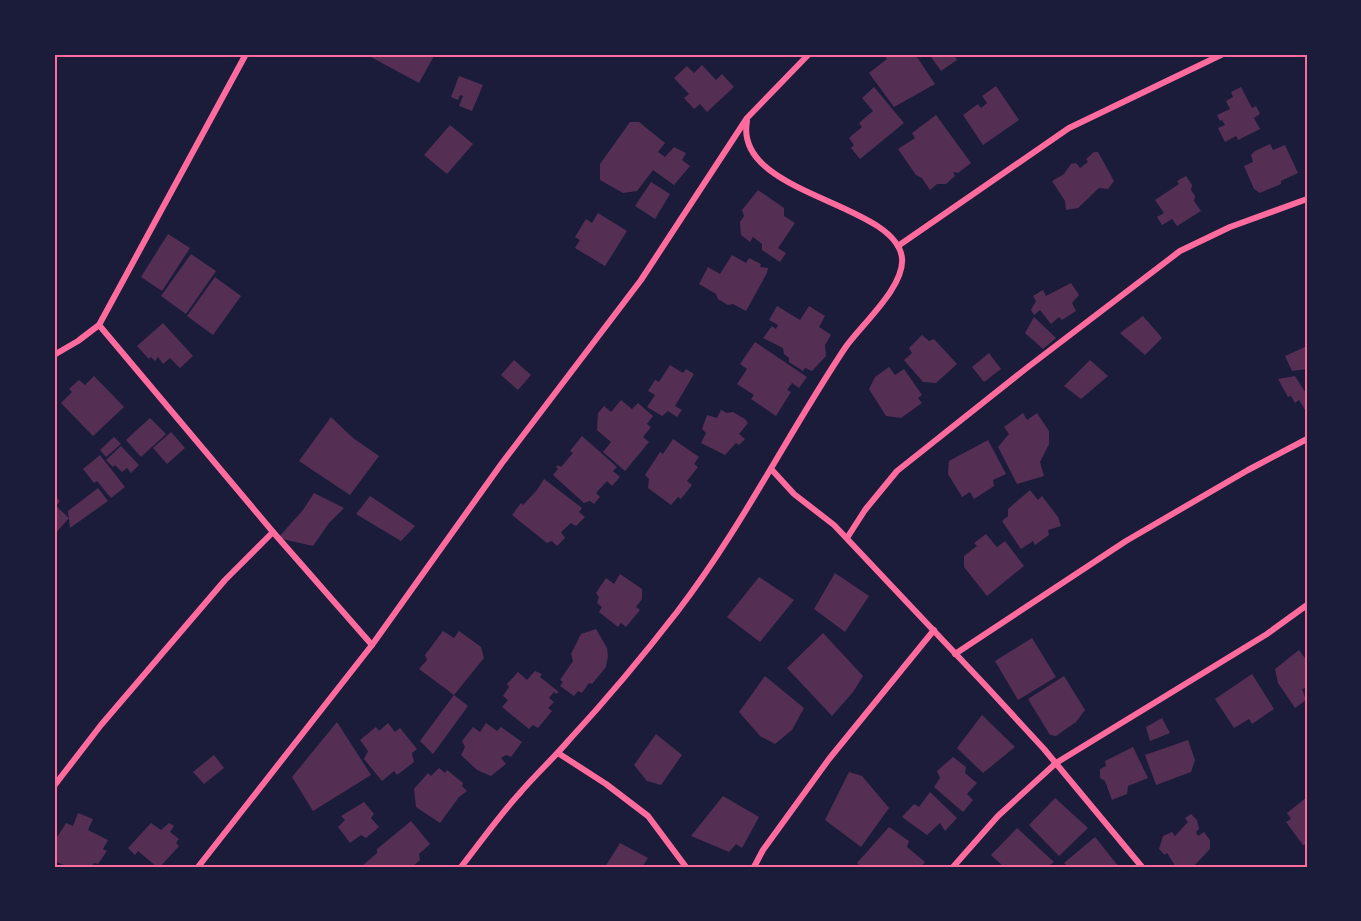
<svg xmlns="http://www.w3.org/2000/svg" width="1361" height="921" font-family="'Source Sans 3',sans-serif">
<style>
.building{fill:#542f53}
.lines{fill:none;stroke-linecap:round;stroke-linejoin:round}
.minor{stroke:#ff6b9d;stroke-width:6}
.neatline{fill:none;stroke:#ff6b9d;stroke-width:2}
</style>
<rect width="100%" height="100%" fill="#1b1b3a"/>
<g class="building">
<polygon points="371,54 430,54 434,56 419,83 369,56"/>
<polygon points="884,54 915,54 935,84 894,107 869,73 887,59"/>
<polygon points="929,54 954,54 957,60 941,71"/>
<polygon points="702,65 716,80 722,74 734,87 707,112 700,104 694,109 684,98 689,94 674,78 687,66 694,73"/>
<polygon points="459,76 483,85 472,111 459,106 463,96 460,95 458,100 451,97"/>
<polygon points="996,86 1019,120 983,145 963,115 978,104 981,108 987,103 982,96"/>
<polygon points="874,87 904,123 860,159 851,148 854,145 849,138 862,127 859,123 873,111 862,98"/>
<polygon points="1241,87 1252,108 1256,106 1260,114 1254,118 1260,129 1238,140 1236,136 1225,142 1218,128 1225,125 1222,120 1220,121 1217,115 1230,109 1226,101 1233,97 1231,92"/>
<polygon points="936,115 971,163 958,173 953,172 955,176 946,184 937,184 930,190 922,178 916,175 898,149 915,138 912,133"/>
<polygon points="630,122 639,122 665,143 658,152 665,157 674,147 686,153 682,160 690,166 674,185 653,170 637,191 623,193 600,180 600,164"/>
<polygon points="450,125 473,144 447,174 424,155"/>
<polygon points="1270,144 1273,150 1285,145 1298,173 1281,181 1281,184 1260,193 1254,189 1244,166 1253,162 1251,155 1255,151"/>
<polygon points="1094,152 1098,152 1114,181 1108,189 1099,188 1078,208 1066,210 1065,201 1052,181 1064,174 1071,164 1076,163 1080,168 1088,162 1086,159"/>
<polygon points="1186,176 1192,185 1191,190 1195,196 1194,201 1201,211 1177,226 1172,219 1162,225 1157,217 1164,213 1155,200 1179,184 1177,181"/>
<polygon points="651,182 670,194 655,219 635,206"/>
<polygon points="758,190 784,208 784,216 795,223 778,248 786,253 780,262 762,250 762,244 753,237 750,242 741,235 740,222 744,216 742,210"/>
<polygon points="598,213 627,231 605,266 575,248 580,240 575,237 586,219 592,223"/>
<polygon points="168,234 190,248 162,291 141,277"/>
<polygon points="191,254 216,271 186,314 161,296"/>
<polygon points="732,255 746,263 749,258 761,264 760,267 768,268 767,273 746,311 733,304 728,305 718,299 716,294 699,284 708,267 720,274"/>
<polygon points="215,277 241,296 213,335 187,316"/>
<polygon points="1071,283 1079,295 1072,303 1076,311 1062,320 1059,317 1051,324 1040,310 1034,315 1031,310 1036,301 1033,296 1043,290 1046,296"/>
<polygon points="777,306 800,320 809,306 825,316 819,327 831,335 825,345 826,356 812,371 805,368 803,371 789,362 789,358 784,354 783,348 763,338 772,326 776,329 778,325 769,320"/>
<polygon points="1143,316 1162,338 1145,355 1120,333"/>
<polygon points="1034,317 1056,338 1043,349 1025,333"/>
<polygon points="163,323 193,356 180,368 170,358 163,364 158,357 155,361 151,357 149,359 137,346"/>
<polygon points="922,335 929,341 934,339 957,364 936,383 923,382 904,360 912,353 909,348"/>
<polygon points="755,342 807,377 799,388 792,383 787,390 791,392 776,416 751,399 754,395 737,384 747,369 740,364"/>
<polygon points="1305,347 1307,352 1307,369 1292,371 1285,356"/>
<polygon points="989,353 1001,369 984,382 972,367"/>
<polygon points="514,360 531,375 518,390 501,375"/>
<polygon points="1090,360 1108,376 1081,399 1064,386"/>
<polygon points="670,365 683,373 686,369 694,374 675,406 682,410 677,417 668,411 662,416 647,407 655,395 648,391 655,380 659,382"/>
<polygon points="889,367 895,375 904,369 922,395 918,398 922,403 901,418 886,416 869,389 875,377"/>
<polygon points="94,376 124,407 93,436 61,403 72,392 69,389 79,380 85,385"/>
<polygon points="1295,376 1307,395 1307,413 1299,400 1295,403 1291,396 1288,397 1278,379"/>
<polygon points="621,400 632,409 638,403 653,416 647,424 651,427 643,437 649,442 625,471 603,452 611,442 597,430 598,413 604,406 611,412"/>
<polygon points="721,410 727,413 733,412 745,419 748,423 739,434 745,439 739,445 736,443 725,455 701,443 706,433 702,429 707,415 717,418"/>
<polygon points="1023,413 1027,420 1037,413 1049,431 1049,444 1040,462 1044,476 1017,484 998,447 1009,434 1004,427"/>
<polygon points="331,417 353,438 379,456 350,495 299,461"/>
<polygon points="150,418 166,434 141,457 126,440"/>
<polygon points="171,432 185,448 167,464 153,448"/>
<polygon points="582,436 617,467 613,471 620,477 612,486 607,481 596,493 600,497 594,504 590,501 584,503 553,475 558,469 556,467 558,465 561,467 573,453 570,451"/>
<polygon points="114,437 121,444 106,457 100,450"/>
<polygon points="673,439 699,457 694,464 698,467 687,481 692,485 681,499 678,497 671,505 648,488 649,479 645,475 660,452 663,454"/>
<polygon points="988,440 1006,474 993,480 994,486 974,499 970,492 962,497 948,474 949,461"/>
<polygon points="121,446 139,465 131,473 127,468 122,472 115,465 113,467 106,460"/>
<polygon points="100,455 125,487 111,498 97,481 94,483 83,469"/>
<polygon points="544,479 582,508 579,512 585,517 576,526 571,523 561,532 565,538 557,546 552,541 547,543 512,515 521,503 523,505 537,490"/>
<polygon points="98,488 108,501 70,528 68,511"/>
<polygon points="1030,490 1038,500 1042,496 1058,517 1061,526 1048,530 1049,535 1035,545 1033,541 1021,549 1002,521 1008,516 1008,509"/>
<polygon points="314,493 344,508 329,523 313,546 278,538 303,510"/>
<polygon points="54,496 60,501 56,506 69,518 54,535"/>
<polygon points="370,496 415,526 401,541 356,514"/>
<polygon points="986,534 997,547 1005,541 1024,566 987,596 964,567 964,556 977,546 974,543"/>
<polygon points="835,573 869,596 845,632 814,609"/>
<polygon points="620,574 642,589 642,599 636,607 640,610 626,627 621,623 618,627 599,612 602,607 597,603 599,597 596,593 606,578 614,584"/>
<polygon points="759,577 794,600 760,642 727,617"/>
<polygon points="596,629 607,648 608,656 606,667 592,684 589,683 582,693 578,691 574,696 560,686 563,682 560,680 573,661 571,654 581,634"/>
<polygon points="443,631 454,638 459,631 481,647 484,658 454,695 419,669 427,660 425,655"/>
<polygon points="823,633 863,676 853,692 832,716 787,668"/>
<polygon points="1032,638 1056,677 1018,700 995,661"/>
<polygon points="1299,650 1307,661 1307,687 1302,689 1306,700 1295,708 1278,683 1275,669"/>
<polygon points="535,671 542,674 540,677 559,692 556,694 554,692 549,698 554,702 548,708 552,711 538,728 533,725 529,729 502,707 508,700 503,696 509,687 507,684 518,672 527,680"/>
<polygon points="1252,674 1274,709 1252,724 1249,719 1234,728 1215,699"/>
<polygon points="765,676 804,708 792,730 775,744 760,736 739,712"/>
<polygon points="1064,676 1085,710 1076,722 1056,736 1050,735 1028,699"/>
<polygon points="454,695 468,706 433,754 420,741"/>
<polygon points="982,715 1015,747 983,773 957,748"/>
<polygon points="1162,718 1170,733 1150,741 1146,727"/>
<polygon points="337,722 371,775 313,811 292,777"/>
<polygon points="388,723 395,732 400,728 417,749 412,753 414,762 397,775 394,771 382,781 364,759 368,751 360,740 376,727 379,731"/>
<polygon points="486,723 497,731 501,727 522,742 511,757 506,755 501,758 506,764 491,776 477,770 461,755 465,747 462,741 473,727 480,732"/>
<polygon points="656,734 682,755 661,785 647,781 634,765"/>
<polygon points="1188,740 1195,760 1191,772 1156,785 1145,755"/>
<polygon points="1133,747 1148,778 1128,786 1127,794 1112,800 1105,781 1100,778 1100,769 1106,766 1105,761"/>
<polygon points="214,755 224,768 204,784 193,772"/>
<polygon points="953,757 966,767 965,773 977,783 967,794 973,800 963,812 934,787 940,778 937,771"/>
<polygon points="439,768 445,773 447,770 463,783 462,786 467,791 459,797 440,823 416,807 414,789 428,773 431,776"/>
<polygon points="849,772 862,776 889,808 861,847 825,820"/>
<polygon points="930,792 957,818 945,831 940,823 927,835 902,817 914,804 919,807"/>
<polygon points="723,796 759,817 742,848 736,844 729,852 691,836"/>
<polygon points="1307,797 1307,844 1303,845 1286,822 1291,819 1287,813"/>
<polygon points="1055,798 1088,828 1059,856 1029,825"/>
<polygon points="364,802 374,814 371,818 379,827 366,838 361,835 350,843 338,827 345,820 341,816"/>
<polygon points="78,813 93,819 88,830 108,840 103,849 107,851 98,864 94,863 91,867 69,867 54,861 56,847 54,842 66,823 73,826"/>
<polygon points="1191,814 1197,820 1199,829 1196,832 1198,836 1204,832 1210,840 1210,849 1193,867 1176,867 1167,853 1165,855 1159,849 1163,836 1172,832 1175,836 1188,822 1185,818"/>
<polygon points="411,821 430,844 419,854 420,860 412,867 361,867 377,853 377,849"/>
<polygon points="151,823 161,830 169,823 174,826 170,832 179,839 176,843 179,846 160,867 157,867 138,851 135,855 128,848"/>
<polygon points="889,827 909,841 907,847 925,862 921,867 861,867 857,863"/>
<polygon points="1017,828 1054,862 1047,867 1004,867 991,855"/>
<polygon points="1095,837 1119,867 1068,867 1064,863"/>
<polygon points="620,843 648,858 642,867 605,867"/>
</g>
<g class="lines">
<g class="minor">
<polyline points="898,246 1069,128 1223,54"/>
<polyline points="99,325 273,532 372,645"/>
<polyline points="54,355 78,341 99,325 246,54"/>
<polyline points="772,470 794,494 834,525 986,686 1044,749 1142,867"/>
<polyline points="847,538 865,510 897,471 1028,367 1180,251 1230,227 1307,199"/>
<polyline points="955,654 1126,541 1248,470 1307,439"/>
<polyline points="558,753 606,784 648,816 686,867"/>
<polyline points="54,786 101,725 225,580 273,532"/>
<polyline points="198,867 372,645 502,463 641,280 747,118 809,54"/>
<path d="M461,867c19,-24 37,-50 58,-73 16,-19 34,-35 50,-54 38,-41 74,-84 108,-128 64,-83 110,-177 168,-264 16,-23 60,-61 57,-90 -6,-56 -169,-63 -155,-137"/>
<polyline points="754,867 763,850 829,759 934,630"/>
<polyline points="953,867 998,816 1056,763 1267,634 1307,605"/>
</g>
</g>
<rect width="1361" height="921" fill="none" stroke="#1b1b3a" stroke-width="111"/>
<rect x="56" y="56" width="1250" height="810" class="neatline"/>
</svg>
